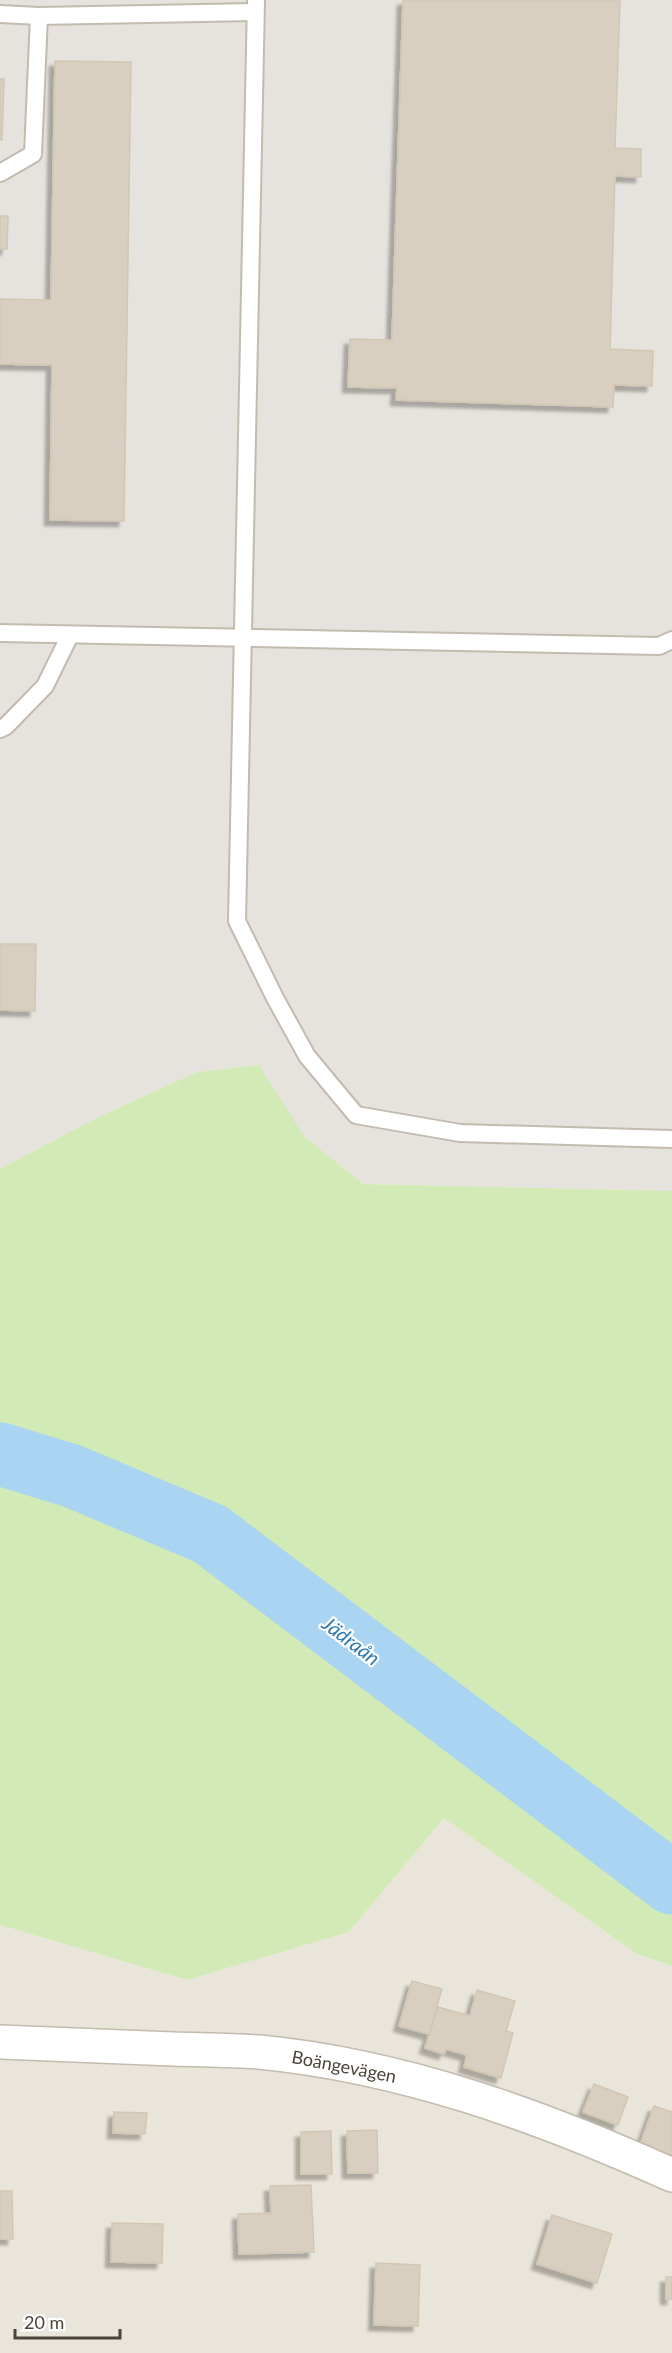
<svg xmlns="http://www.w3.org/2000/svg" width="672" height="2353" font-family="Lato,sans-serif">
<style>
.residential{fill:#eae5da}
.industrial{fill:#e6e2dd}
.green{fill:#d2eab5}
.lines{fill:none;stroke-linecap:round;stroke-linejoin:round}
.river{stroke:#a9d4f2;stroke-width:63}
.building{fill:#d8cfc1;stroke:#d3c7b4;stroke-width:1.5;filter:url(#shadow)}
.lane-casing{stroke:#c2bbae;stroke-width:20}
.street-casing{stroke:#c2bbae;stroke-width:36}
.lane{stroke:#fff;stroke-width:16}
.street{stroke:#fff;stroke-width:33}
.labels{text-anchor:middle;stroke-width:4.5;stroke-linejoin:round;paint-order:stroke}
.street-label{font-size:18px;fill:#4b4439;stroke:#fff}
.water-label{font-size:20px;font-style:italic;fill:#2e7ab2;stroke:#fff}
</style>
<defs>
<filter id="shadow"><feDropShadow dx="-5.5" dy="5.5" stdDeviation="1.5" flood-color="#0004"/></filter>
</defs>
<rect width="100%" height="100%" fill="#f6f3ec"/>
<polygon class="residential" points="444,1818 637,1954 672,1966 672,2353 0,2353 0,1925 187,1980 349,1932"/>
<polygon class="industrial" points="0,0 672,0 672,1191 363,1184 304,1136 258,1065 197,1072 94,1119 0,1169"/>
<polygon class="green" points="259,1065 304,1136 363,1184 672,1191 672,1966 637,1954 444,1818 349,1932 187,1980 0,1925 0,1169 94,1119 197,1072"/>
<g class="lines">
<polyline class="river" points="0,1454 72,1476 210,1534 672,1883"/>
</g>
<g class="building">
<polygon points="403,0 620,0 615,148 641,149 641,177 615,176 610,349 653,351 652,386 614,385 613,407 396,400 397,388 348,387 350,339 392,340"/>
<polygon points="55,61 131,62 124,521 50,520 52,365 0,364 0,299 51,300"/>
<polygon points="0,79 4,79 2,140 0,140"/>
<polygon points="0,216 8,216 7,249 0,249"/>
<polygon points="0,944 36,944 35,1011 0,1010"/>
<polygon points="412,1981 442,1989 429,2034 399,2026"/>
<polygon points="477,1990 515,2001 506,2031 513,2033 501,2078 464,2067 467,2055 446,2049 444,2054 425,2048 438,2007 470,2016"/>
<polygon points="594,2084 628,2097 618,2125 583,2112"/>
<polygon points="654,2106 672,2112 672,2157 640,2145"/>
<polygon points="114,2112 147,2113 145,2134 113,2133"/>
<polygon points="377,2130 378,2173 348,2173 347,2131"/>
<polygon points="331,2131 332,2174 301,2174 301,2132"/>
<polygon points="311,2185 314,2252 239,2254 238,2214 271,2213 270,2186"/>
<polygon points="0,2191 12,2191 13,2239 0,2239"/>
<polygon points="552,2215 612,2234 597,2283 537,2264"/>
<polygon points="112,2223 163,2224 162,2263 111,2262"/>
<polygon points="376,2263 420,2265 418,2326 374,2325"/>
<rect x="666" y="2277" width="6" height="22"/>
</g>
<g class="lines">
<defs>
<g id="lane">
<polyline points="256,0 237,921 275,998 307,1056 356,1115 460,1133 672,1139"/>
<polyline points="0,14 39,16 255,12"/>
<polyline points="0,173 33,154 39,16"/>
<polyline points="0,633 659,646 672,640"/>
<polyline points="0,729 6,726 45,686 70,635"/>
</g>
<path id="street" d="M0,2042c58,2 115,5 173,7 29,1 58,1 86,3 145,14 281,64 413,123"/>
</defs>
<use href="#lane" class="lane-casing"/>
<use href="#street" class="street-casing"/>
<use href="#lane" class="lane"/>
<use href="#street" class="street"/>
</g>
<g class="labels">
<g class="street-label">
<text transform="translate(344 2067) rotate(11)" y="6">Boängevägen</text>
</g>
<g class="water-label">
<text transform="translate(351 1641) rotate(37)" y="7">Jädraån</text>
</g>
</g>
<path d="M15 2329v9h105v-9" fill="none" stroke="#4b4439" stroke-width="3"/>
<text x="24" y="2329" font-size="18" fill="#4b4439" stroke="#ffffff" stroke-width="4.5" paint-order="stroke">20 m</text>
</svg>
